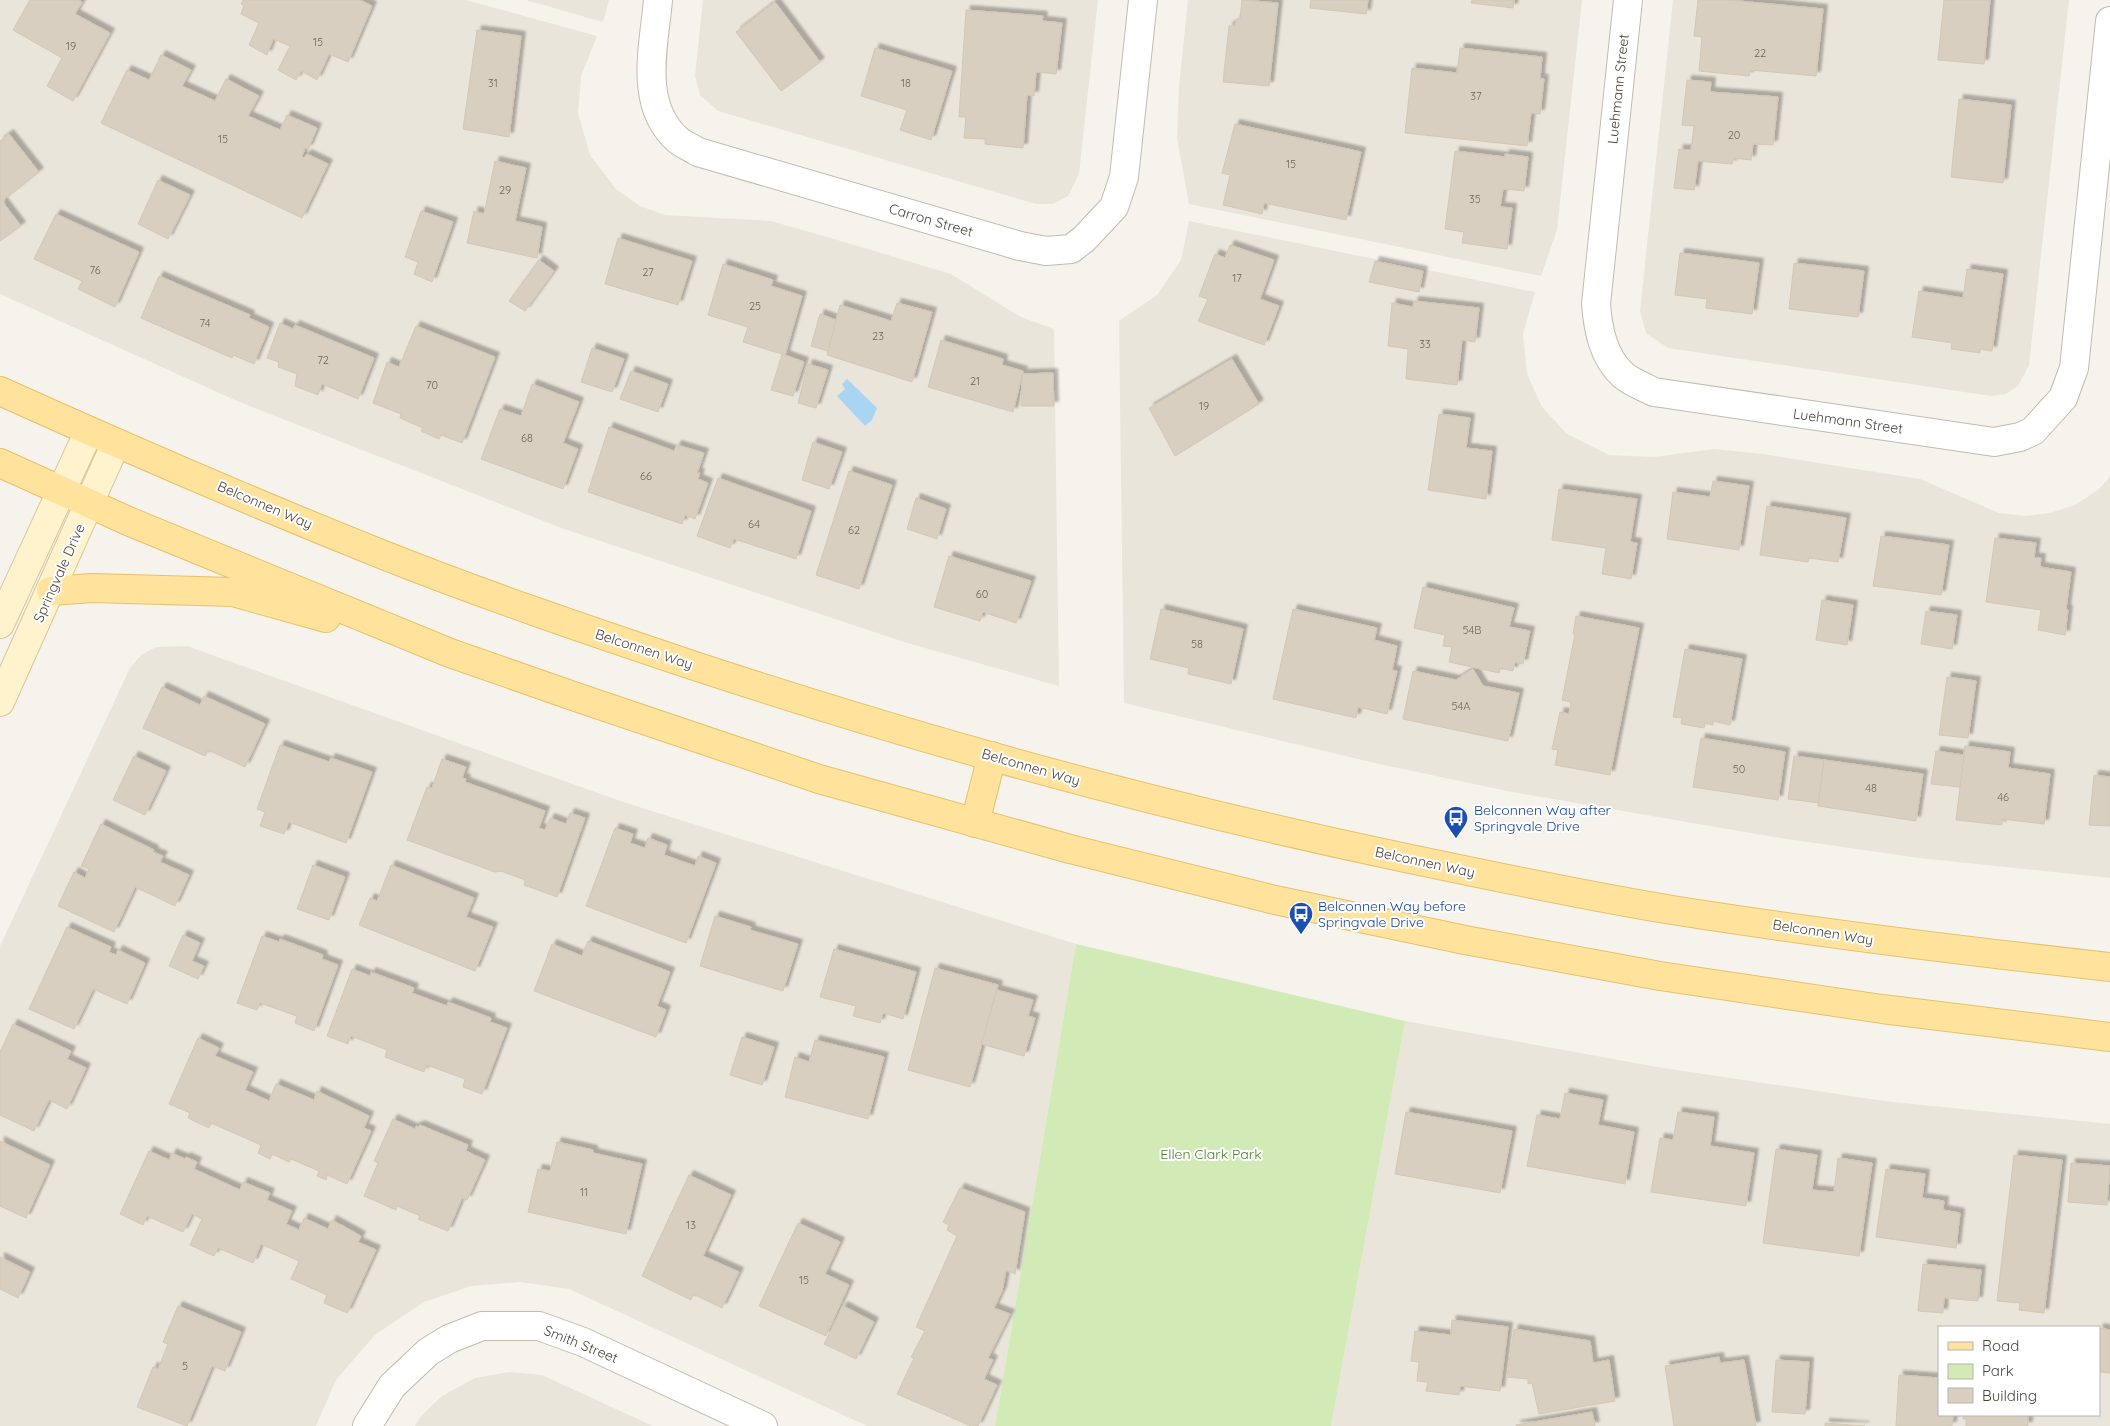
<svg xmlns="http://www.w3.org/2000/svg" width="2110" height="1426" font-family="Quicksand,sans-serif">
<style>
.residential{fill:#eae5da;fill-rule:evenodd}
.green{fill:#d2eab5}
.water{fill:#a9d4f2}
.building{fill:#d8cfc1;stroke:#d3c7b4;filter:url(#shadow)}
.lines{fill:none;stroke-linecap:round;stroke-linejoin:round}
.street-casing{stroke:#c2bbae;stroke-width:30}
.secondary-casing{stroke:#d6c79b;stroke-width:30}
.primary-casing{stroke:#e6c16a;stroke-width:30}
.street{stroke:#fff;stroke-width:28}
.secondary{stroke:#fff3cd;stroke-width:28}
.primary{stroke:#ffe39c;stroke-width:28}
.labels{text-anchor:middle;stroke-width:4;stroke-linejoin:round;paint-order:stroke}
.number-label{font-size:11px;fill:#6e675b}
.street-label{font-size:14px;fill:#4b4439;stroke:#fff}
.transit-label{font-size:14px;fill:#164399;stroke:#fff;text-anchor:start}
.park-label{font-size:14px;fill:#4a7f2a;stroke:#fff}
</style>
<defs>
<filter id="shadow"><feDropShadow dx="4.5" dy="-4.5" stdDeviation="1" flood-color="#0004"/></filter>
</defs>
<rect width="100%" height="100%" fill="#f6f3ec"/>
<g class="residential">
<polygon points="0,0 466,0 597,36 581,76 578,113 590,155 616,189 640,206 665,215 771,221 841,241 951,274 1021,317 1054,329 1059,686 904,642 564,529 237,401 0,294"/>
<polygon points="526,0 609,0 603,22"/>
<polygon points="703,0 1098,0 1079,174 1068,196 1053,204 1036,204 718,111 700,95 695,76"/>
<polygon points="1188,0 1582,0 1557,230 1541,276 1189,204 1177,138 1179,87"/>
<polygon points="1673,0 2069,0 2029,365 2018,386 2006,394 1991,396 1668,348 1646,333 1640,311"/>
<polygon points="1189,221 1535,292 1523,334 1527,374 1542,407 1567,434 1609,455 1654,457 1714,449 1763,454 1920,479 1999,513 2025,516 2050,513 2075,505 2098,490 2110,477 2110,878 1919,858 1780,838 1512,792 1379,764 1124,703 1119,321 1157,295 1181,260"/>
<polygon points="187,646 623,802 1076,944 995,1426 867,1426 569,1289 520,1282 471,1286 424,1302 375,1335 336,1380 316,1426 0,1426 0,946 130,668 141,655 156,647"/>
<path d="M1405,1021l252,46 227,34 226,23v302h-779zM1939,1327h160v88h-160z"/>
<polygon points="509,1372 542,1375 653,1426 415,1426 420,1417 442,1396 475,1378"/>
</g>
<polygon class="green" points="1076,944 1405,1021 1331,1426 995,1426"/>
<polygon class="water" points="847,379 877,408 872,420 865,426 837,396 845,389 842,384"/>
<g class="building">
<polygon points="30,0 78,0 82,2 75,14 110,33 73,101 47,86 62,58 13,30"/>
<polygon points="243,0 360,0 372,6 348,62 329,54 317,80 301,71 296,80 278,70 290,46 273,39 267,55 249,45 259,23 241,14 244,5 241,4"/>
<polygon points="1242,0 1278,3 1269,86 1223,82 1229,26 1235,26 1236,19 1240,19"/>
<polygon points="1311,0 1368,0 1366,14 1310,8"/>
<polygon points="1472,0 1514,0 1513,8 1471,3"/>
<polygon points="1698,0 1728,0 1823,9 1816,76 1750,70 1749,76 1699,71 1702,37 1694,36"/>
<polygon points="1944,0 1990,0 1984,64 1938,60"/>
<polygon points="775,2 820,62 781,91 736,32"/>
<polygon points="966,10 1043,16 1042,21 1062,23 1056,74 1036,72 1034,96 1027,95 1023,148 985,144 985,139 964,138 966,117 959,117"/>
<polygon points="477,30 521,36 509,137 463,129"/>
<polygon points="875,48 952,71 931,140 900,130 907,110 861,96"/>
<polygon points="1460,48 1542,57 1540,79 1544,79 1540,114 1531,113 1527,146 1405,133 1412,68 1457,73"/>
<polygon points="161,55 191,70 182,86 215,101 226,79 259,96 248,116 280,130 287,115 317,128 308,149 305,148 302,156 304,158 307,154 328,164 302,218 101,123 127,70 149,80"/>
<polygon points="1687,80 1711,82 1710,92 1778,97 1773,145 1753,144 1751,160 1733,158 1732,164 1698,161 1694,190 1674,188 1679,149 1691,150 1694,126 1682,125"/>
<polygon points="1959,99 2011,105 2003,183 1951,177"/>
<polygon points="1235,124 1361,152 1346,220 1264,203 1262,214 1223,205 1230,175 1222,173"/>
<polygon points="9,134 39,172 2,201 21,226 0,241 0,141"/>
<polygon points="1455,151 1505,157 1505,154 1528,157 1524,191 1503,189 1500,207 1512,208 1507,249 1462,243 1464,232 1445,229"/>
<polygon points="495,161 526,168 515,221 542,227 537,258 467,243 474,211 484,214"/>
<polygon points="158,180 190,195 168,239 138,224"/>
<polygon points="421,211 453,222 432,282 414,274 418,262 405,257"/>
<polygon points="56,214 139,252 115,307 78,289 82,281 34,259"/>
<polygon points="618,238 692,261 678,305 605,284"/>
<polygon points="1230,245 1274,260 1260,299 1279,306 1264,345 1198,321 1208,299 1199,296 1215,254 1225,258"/>
<polygon points="1680,253 1759,263 1752,314 1706,308 1707,299 1675,295"/>
<polygon points="539,260 554,271 525,311 509,301"/>
<polygon points="1375,261 1423,271 1419,292 1369,282"/>
<polygon points="1794,263 1864,271 1858,317 1789,309"/>
<polygon points="723,264 773,280 771,286 802,296 785,355 743,342 748,327 708,315"/>
<polygon points="1967,269 2003,274 1992,351 1980,349 1980,353 1951,349 1952,343 1912,337 1919,291 1963,298"/>
<polygon points="159,276 250,315 249,318 269,327 254,364 233,355 232,358 141,318"/>
<polygon points="1414,301 1479,308 1475,342 1462,340 1457,385 1406,379 1408,349 1388,346 1392,303 1413,307"/>
<polygon points="897,303 932,312 912,382 827,355 840,305 891,321"/>
<polygon points="820,314 836,320 828,351 811,346"/>
<polygon points="280,323 293,329 295,325 374,358 358,399 322,384 318,395 295,386 297,374 278,367 279,362 267,358"/>
<polygon points="416,326 495,357 462,443 441,435 439,439 421,431 423,428 400,418 401,414 373,403 387,362 399,367"/>
<polygon points="941,340 1003,359 1002,365 1023,371 1013,412 928,387"/>
<polygon points="592,348 624,359 612,392 581,382"/>
<polygon points="782,354 804,362 793,396 771,390"/>
<polygon points="1232,359 1259,404 1175,456 1149,408"/>
<polygon points="808,364 828,370 816,408 798,403"/>
<polygon points="631,371 668,384 658,412 620,399"/>
<polygon points="1053,373 1054,406 1021,406 1022,374"/>
<polygon points="532,384 579,402 563,443 578,449 563,489 481,459 500,409 521,416"/>
<polygon points="1439,414 1470,418 1466,448 1492,451 1486,499 1428,490"/>
<polygon points="609,427 674,451 677,445 704,453 697,473 700,473 698,479 708,483 695,519 685,515 682,524 588,492"/>
<polygon points="813,442 842,452 829,489 802,480"/>
<polygon points="849,471 892,485 859,589 816,575"/>
<polygon points="718,478 811,511 796,559 734,539 730,548 697,536"/>
<polygon points="1713,481 1749,486 1739,550 1667,539 1673,492 1710,497"/>
<polygon points="1559,489 1637,499 1630,542 1637,543 1631,579 1602,574 1606,548 1552,540"/>
<polygon points="916,498 946,509 937,539 907,529"/>
<polygon points="1767,506 1846,518 1838,562 1809,558 1808,562 1760,555"/>
<polygon points="1881,536 1949,545 1941,595 1873,586"/>
<polygon points="1995,538 2036,543 2034,558 2041,558 2040,567 2071,572 2066,609 2068,610 2065,635 2038,630 2041,610 1986,602"/>
<polygon points="949,556 1031,581 1016,623 983,612 980,621 934,607"/>
<polygon points="1423,587 1514,608 1509,627 1530,631 1523,664 1515,662 1513,671 1500,668 1499,673 1449,662 1452,647 1443,646 1445,635 1414,628"/>
<polygon points="1822,600 1853,605 1847,645 1816,640"/>
<polygon points="1161,609 1243,629 1231,684 1188,674 1189,668 1150,659"/>
<polygon points="1293,609 1377,628 1374,640 1397,646 1392,670 1397,671 1387,714 1358,707 1356,718 1273,699"/>
<polygon points="1926,611 1957,615 1952,649 1921,644"/>
<polygon points="1576,616 1639,628 1610,775 1555,765 1558,750 1552,749 1560,712 1569,714 1571,702 1562,700 1575,634 1573,634"/>
<polygon points="1685,649 1742,659 1730,725 1713,721 1713,725 1705,723 1704,728 1681,724 1682,718 1673,717"/>
<polygon points="1473,669 1483,686 1519,693 1508,741 1403,719 1413,671 1456,680"/>
<polygon points="1947,677 1976,681 1968,738 1939,735"/>
<polygon points="162,687 200,705 204,696 265,724 245,767 208,750 205,756 143,728"/>
<polygon points="1701,738 1785,752 1778,800 1693,787"/>
<polygon points="280,745 329,762 331,758 372,772 346,843 289,822 284,834 260,826 265,812 257,809"/>
<polygon points="1965,746 2010,752 2008,768 2050,774 2044,824 2002,819 2002,825 1956,820"/>
<polygon points="1936,751 1964,755 1960,787 1931,784"/>
<polygon points="134,756 166,771 145,815 113,800"/>
<polygon points="1794,756 1824,760 1819,803 1788,799"/>
<polygon points="442,759 466,767 462,778 466,779 465,782 545,811 539,828 545,830 550,818 566,824 570,813 585,818 557,897 524,885 525,880 501,871 495,872 407,840 427,787 432,788"/>
<polygon points="1824,760 1923,774 1916,821 1818,806"/>
<polygon points="2094,775 2110,777 2110,826 2089,825"/>
<polygon points="101,824 154,850 153,852 163,856 160,862 189,875 175,906 135,887 114,932 58,906 74,872 85,878 89,869 81,866"/>
<polygon points="615,828 633,834 630,843 645,848 648,838 667,845 664,855 695,866 698,856 716,863 686,943 586,906"/>
<polygon points="313,865 345,877 329,920 297,909"/>
<polygon points="391,865 474,898 466,917 493,927 475,971 359,925 370,898 377,901"/>
<polygon points="715,916 751,927 750,930 798,944 783,991 700,966"/>
<polygon points="67,927 111,947 109,952 116,955 118,950 145,963 127,1004 93,989 74,1029 29,1009"/>
<polygon points="183,935 200,943 192,961 204,966 198,979 169,966"/>
<polygon points="262,936 279,942 280,939 323,955 322,959 338,965 314,1031 295,1023 297,1016 260,1003 257,1010 237,1003"/>
<polygon points="588,941 670,972 657,1006 666,1010 656,1037 534,991 552,944 582,956"/>
<polygon points="834,949 916,972 903,1019 883,1013 880,1023 853,1016 856,1006 820,997"/>
<polygon points="935,968 998,985 970,1087 908,1070"/>
<polygon points="352,969 370,976 371,972 414,988 412,993 447,1006 448,1002 491,1018 490,1022 507,1028 482,1094 463,1087 465,1079 427,1065 424,1072 385,1057 387,1050 351,1036 348,1044 327,1036"/>
<polygon points="997,990 1033,1000 1028,1016 1035,1018 1024,1056 981,1044"/>
<polygon points="13,1024 71,1051 67,1059 86,1068 67,1109 49,1100 34,1131 0,1115 0,1052"/>
<polygon points="742,1037 774,1047 762,1085 730,1075"/>
<polygon points="198,1038 219,1048 215,1056 253,1072 245,1090 269,1101 276,1084 314,1100 317,1091 369,1116 364,1128 371,1131 347,1184 327,1175 326,1180 317,1176 319,1171 291,1159 289,1162 272,1154 270,1159 258,1153 261,1145 211,1123 209,1128 188,1118 190,1113 169,1104"/>
<polygon points="815,1040 884,1057 868,1119 785,1097 795,1057 809,1062"/>
<polygon points="1565,1093 1603,1100 1598,1125 1634,1132 1625,1184 1527,1166 1537,1115 1560,1119"/>
<polygon points="1406,1112 1512,1131 1500,1193 1395,1174"/>
<polygon points="1678,1112 1714,1117 1710,1146 1754,1153 1746,1206 1651,1192 1660,1138 1673,1140"/>
<polygon points="393,1119 415,1129 416,1126 419,1127 420,1125 468,1145 466,1151 485,1160 467,1200 462,1198 448,1231 418,1219 420,1216 397,1206 396,1210 364,1196 378,1163 374,1161"/>
<polygon points="0,1141 50,1165 26,1218 0,1206"/>
<polygon points="557,1142 593,1150 593,1153 642,1164 626,1234 528,1212 538,1169 550,1171"/>
<polygon points="1776,1149 1817,1155 1812,1190 1834,1192 1838,1158 1872,1163 1859,1256 1763,1243"/>
<polygon points="149,1151 169,1160 172,1153 185,1159 186,1157 197,1162 194,1169 240,1190 243,1182 270,1193 267,1200 292,1211 286,1224 299,1230 304,1218 328,1229 332,1220 361,1236 358,1242 376,1250 347,1313 324,1303 327,1295 291,1279 299,1261 261,1244 253,1263 218,1248 214,1256 190,1245 202,1219 192,1214 183,1232 147,1216 143,1225 120,1214"/>
<polygon points="2014,1155 2062,1160 2044,1313 2019,1310 2020,1303 1997,1301"/>
<polygon points="2071,1163 2110,1166 2107,1205 2068,1202"/>
<polygon points="1886,1169 1925,1174 1922,1198 1944,1201 1943,1210 1960,1213 1956,1248 1876,1237"/>
<polygon points="689,1175 731,1195 703,1256 739,1272 722,1308 693,1294 691,1300 642,1276"/>
<polygon points="960,1188 1025,1212 1015,1274 1006,1270 1002,1291 994,1308 1010,1314 988,1358 993,1360 984,1379 997,1385 978,1426 971,1426 897,1394 914,1358 911,1357 925,1331 916,1327 957,1236 947,1230 949,1225 943,1222"/>
<polygon points="798,1223 840,1242 825,1274 849,1285 826,1336 759,1306"/>
<polygon points="0,1257 30,1272 18,1298 0,1289"/>
<polygon points="1923,1264 1981,1270 1978,1301 1944,1298 1943,1313 1918,1311"/>
<polygon points="178,1306 241,1332 225,1371 212,1366 187,1426 137,1407 153,1367 158,1369 168,1344 163,1342"/>
<polygon points="843,1306 874,1322 856,1359 824,1344"/>
<polygon points="1452,1320 1508,1327 1500,1391 1460,1386 1459,1395 1426,1391 1428,1382 1417,1381 1419,1362 1411,1361 1415,1331 1451,1335"/>
<polygon points="2099,1328 2110,1330 2110,1373 2099,1372"/>
<polygon points="1514,1329 1590,1341 1593,1363 1609,1360 1615,1401 1539,1414 1532,1383 1528,1384 1528,1379 1507,1377"/>
<polygon points="1719,1357 1720,1363 1744,1360 1756,1426 1674,1426 1665,1366"/>
<polygon points="1776,1360 1809,1362 1805,1414 1772,1412"/>
<polygon points="1899,1375 1939,1378 1939,1415 1953,1415 1952,1426 1896,1426"/>
<polygon points="1592,1412 1595,1426 1516,1426 1516,1425"/>
<polygon points="1964,1415 2028,1415 2028,1426 1966,1426 1966,1419 1963,1419"/>
<polygon points="1825,1423 1865,1426 1825,1426"/>
</g>
<g class="lines">
<defs>
<g id="street">
<path d="M658,0c-4,46 -20,105 20,140 6,5 14,8 20,12l322,94 26,5 25,-2 13,-10 30,-32 10,-30 19,-177"/>
<path d="M1628,0l-32,304c2,25 7,53 27,71 8,7 21,12 31,17l340,50 26,-5 13,-6 30,-33 11,-30 36,-347"/>
<polyline points="367,1426 392,1386 428,1352 449,1339 482,1326 539,1326 583,1342 763,1426"/>
</g>
<g id="secondary">
<polyline points="0,624 89,431"/>
<polyline points="0,702 116,443"/>
</g>
<g id="primary">
<path d="M0,391c124,56 249,110 376,161 105,42 214,79 322,115 231,76 465,140 703,190 90,19 180,38 271,53 146,23 292,41 438,57"/>
<polyline points="0,463 128,521 450,653 576,697 819,779 1070,849 1275,900 1465,940 1660,976 1882,1009 2110,1037"/>
<polyline points="51,591 92,588 233,592 326,618"/>
<polyline points="975,823 992,756"/>
</g>
</defs>
<use href="#street" class="street-casing"/>
<use href="#secondary" class="secondary-casing"/>
<use href="#primary" class="primary-casing"/>
<use href="#street" class="street"/>
<use href="#secondary" class="secondary"/>
<use href="#primary" class="primary"/>
</g>
<defs>
<symbol id="bus-pin" viewBox="-11 -11 22 30"><path d="M0 17L-7.5 6A9.5 9.5 0 1 1 7.5 6Z" fill="#1a4fb4" stroke="#fff"/><path d="M-5-6H5V4H4V6H2V4H-2V6H-4V4H-5ZM-3.5-4V0h7V-4ZM-3.5 1.2v1.5H-2V1.2ZM2 1.2v1.5H3.5V1.2Z" fill="#fff"/></symbol>
</defs>
<g fill-rule="evenodd">
<use href="#bus-pin" x="1442" y="804" width="28" height="38"/>
<use href="#bus-pin" x="1287" y="900" width="28" height="38"/>
</g>
<g class="labels">
<g class="number-label">
<text x="318" y="46">15</text>
<text x="71" y="50">19</text>
<text x="1760" y="57">22</text>
<text x="493" y="87">31</text>
<text x="906" y="87">18</text>
<text x="1476" y="100">37</text>
<text x="1734" y="139">20</text>
<text x="223" y="143">15</text>
<text x="1291" y="168">15</text>
<text x="505" y="194">29</text>
<text x="1475" y="203">35</text>
<text x="95" y="274">76</text>
<text x="648" y="276">27</text>
<text x="1237" y="282">17</text>
<text x="755" y="310">25</text>
<text x="205" y="327">74</text>
<text x="878" y="340">23</text>
<text x="1425" y="348">33</text>
<text x="323" y="364">72</text>
<text x="975" y="385">21</text>
<text x="432" y="389">70</text>
<text x="1204" y="410">19</text>
<text x="527" y="442">68</text>
<text x="646" y="480">66</text>
<text x="754" y="528">64</text>
<text x="854" y="534">62</text>
<text x="982" y="598">60</text>
<text x="1472" y="634">54B</text>
<text x="1197" y="648">58</text>
<text x="1461" y="710">54A</text>
<text x="1739" y="773">50</text>
<text x="1871" y="792">48</text>
<text x="2003" y="801">46</text>
<text x="584" y="1196">11</text>
<text x="691" y="1229">13</text>
<text x="804" y="1284">15</text>
<text x="185" y="1370">5</text>
</g>
<g class="street-label">
<text transform="translate(1618 89) rotate(-84)" y="5">Luehmann Street</text>
<text transform="translate(931 220) rotate(16)" y="5">Carron Street</text>
<text transform="translate(1848 421) rotate(8)" y="5">Luehmann Street</text>
<text transform="translate(265 505) rotate(23)" y="5">Belconnen Way</text>
<text transform="translate(59 573) rotate(-66)" y="5">Springvale Drive</text>
<text transform="translate(644 649) rotate(18)" y="5">Belconnen Way</text>
<text transform="translate(1031 767) rotate(16)" y="5">Belconnen Way</text>
<text transform="translate(1425 862) rotate(12)" y="5">Belconnen Way</text>
<text transform="translate(1823 932) rotate(9)" y="5">Belconnen Way</text>
<text transform="translate(581 1344) rotate(22)" y="5">Smith Street</text>
</g>
<g class="transit-label">
<text x="1474" y="815">Belconnen Way after<tspan x="1474" dy="16">Springvale Drive</tspan></text>
<text x="1318" y="911">Belconnen Way before<tspan x="1318" dy="16">Springvale Drive</tspan></text>
</g>
<g class="park-label">
<text x="1211" y="1159">Ellen Clark Park</text>
</g>
</g>
<rect x="1938" y="1326" width="162" height="90" fill="#ffffff" stroke="#b7b4b0"/>
<rect x="1948" y="1342" width="25" height="8" fill="#ffe39c" stroke="#b7b4b0"/>
<text x="1982" y="1351" font-size="15" fill="#4b4439">Road</text>
<rect x="1948" y="1364" width="25" height="15" fill="#d2eab5" stroke="#b7b4b0"/>
<text x="1982" y="1376" font-size="15" fill="#4b4439">Park</text>
<rect x="1948" y="1388" width="25" height="15" fill="#d8cfc1" stroke="#b7b4b0"/>
<text x="1982" y="1401" font-size="15" fill="#4b4439">Building</text>
</svg>
